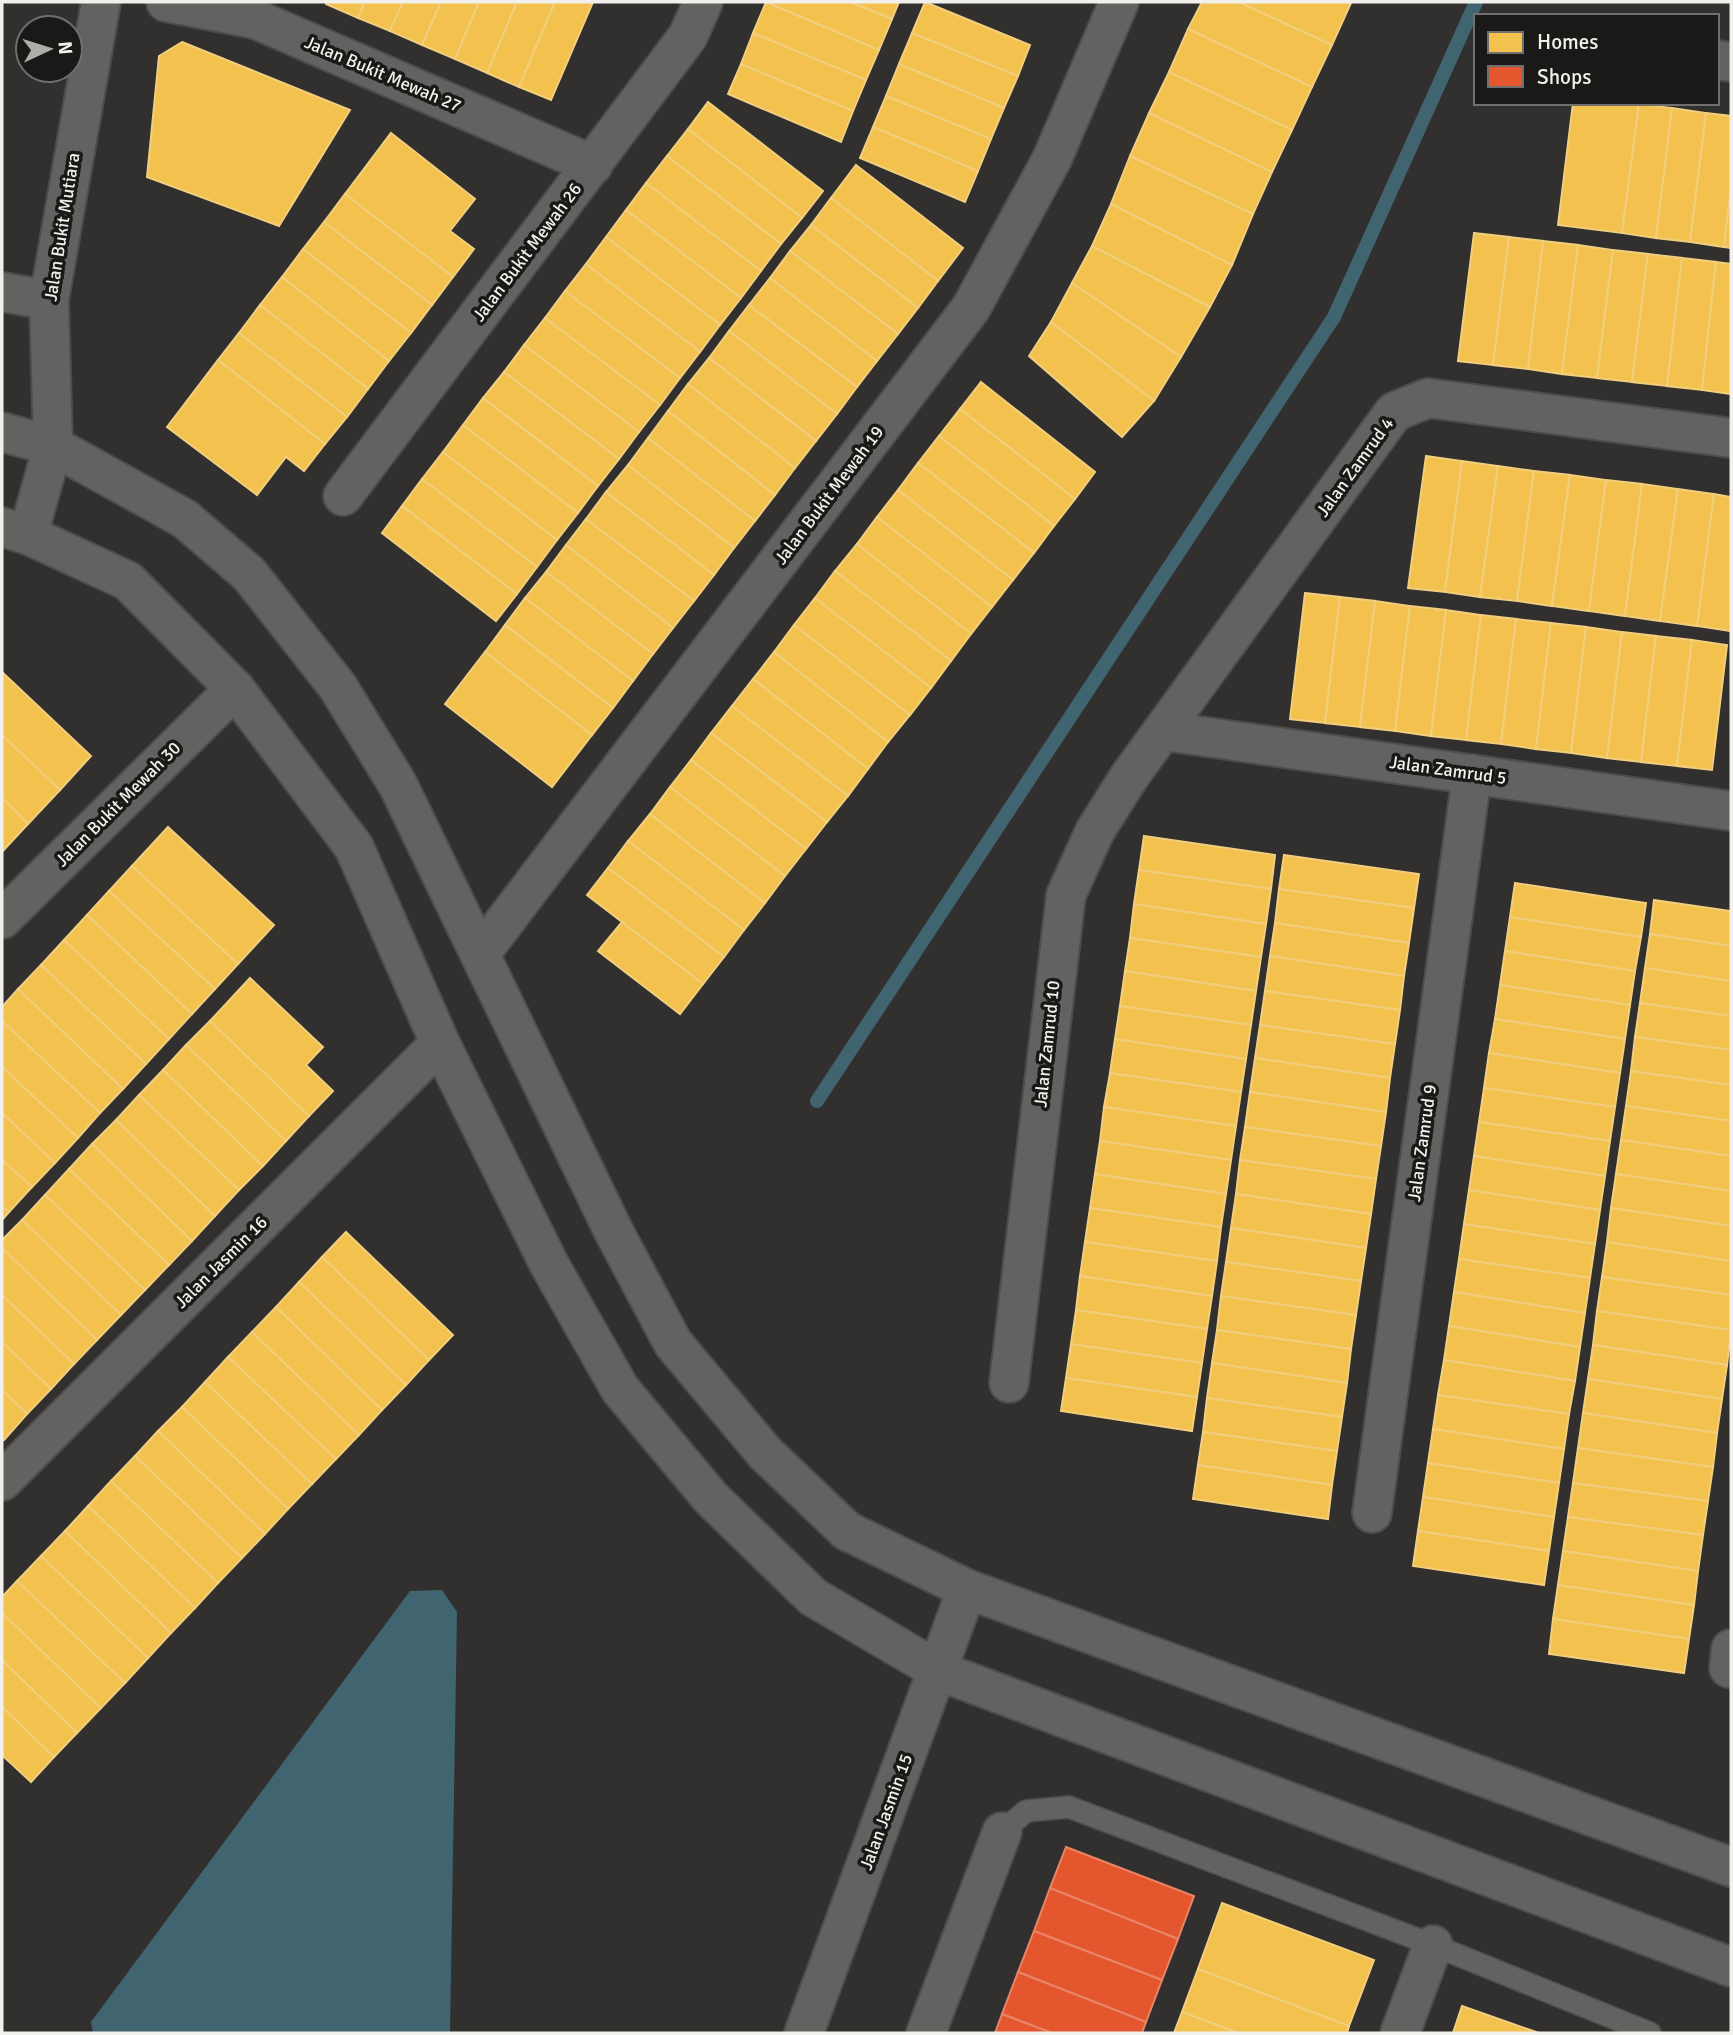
<svg xmlns="http://www.w3.org/2000/svg" width="1733" height="2035" font-family="Signika,sans-serif">
<style>
.water{fill:#406470}
.homes{fill:#f2c14e;stroke:#f2cf7e;stroke-width:2}
.shops{fill:#e4572e;stroke:#e88567;stroke-width:2}
.lines{fill:none;stroke-linecap:round;stroke-linejoin:round}
.stream{stroke:#406470;stroke-width:14}
.lane-casing{stroke:#4d4c4a;stroke-width:24}
.street-casing{stroke:#4d4c4a;stroke-width:42}
.secondary-casing{stroke:#4d4c4a;stroke-width:42}
.lane{stroke:#646261;stroke-width:21}
.street{stroke:#646261;stroke-width:38}
.secondary{stroke:#646261;stroke-width:38}
.labels{text-anchor:middle;stroke-width:7;stroke-linejoin:round;paint-order:stroke}
.street-label{font-size:18px;fill:#f2f0ed;stroke:#1a1917}
</style>
<rect width="100%" height="100%" fill="#32302e"/>
<polygon class="water" points="442,1590 457,1612 450,2033 93,2033 91,2022 410,1591"/>
<g class="homes">
<polygon points="327,2 365,2 358,18 326,4"/>
<polygon points="365,2 403,2 390,31 358,18"/>
<polygon points="403,2 441,2 422,45 390,31"/>
<polygon points="441,2 479,2 455,59 422,45"/>
<polygon points="479,2 517,2 487,73 455,59"/>
<polygon points="517,2 555,2 519,87 487,73"/>
<polygon points="555,2 593,2 551,100 519,87"/>
<polygon points="766,2 879,50 866,80 753,33"/>
<polygon points="766,2 851,2 892,19 879,50"/>
<polygon points="851,2 899,2 892,19"/>
<polygon points="925,2 1030,45 1018,76 912,33"/>
<polygon points="1202,2 1239,2 1332,45 1312,87 1188,29"/>
<polygon points="1239,2 1349,2 1351,3 1332,45"/>
<polygon points="1188,29 1312,87 1292,130 1169,72"/>
<polygon points="753,33 866,80 853,111 741,64"/>
<polygon points="912,33 1018,76 1004,108 899,64"/>
<polygon points="182,42 350,110 279,226 147,177 159,56"/>
<polygon points="741,64 853,111 841,142 728,94"/>
<polygon points="899,64 1004,108 991,139 886,96"/>
<polygon points="1169,72 1292,130 1272,172 1149,113"/>
<polygon points="886,96 991,139 978,171 873,127"/>
<polygon points="708,102 823,191 802,218 688,129"/>
<polygon points="1573,103 1639,104 1622,233 1558,225"/>
<polygon points="1639,104 1672,108 1656,238 1622,233"/>
<polygon points="1672,108 1706,113 1690,242 1656,238"/>
<polygon points="1149,113 1272,172 1253,214 1130,156"/>
<polygon points="1706,113 1731,116 1731,186 1724,247 1690,242"/>
<polygon points="873,127 978,171 965,202 860,158"/>
<polygon points="688,129 802,218 781,244 667,156"/>
<polygon points="391,133 475,199 450,231 474,249 453,277 345,194"/>
<polygon points="667,156 781,244 761,271 646,183"/>
<polygon points="1130,156 1253,214 1232,265 1111,204"/>
<polygon points="856,165 963,248 938,281 831,198"/>
<polygon points="646,183 761,271 741,298 626,210"/>
<polygon points="1731,186 1731,248 1724,247"/>
<polygon points="345,194 453,277 432,305 324,222"/>
<polygon points="831,198 938,281 918,308 811,225"/>
<polygon points="1111,204 1232,265 1210,307 1092,246"/>
<polygon points="626,210 741,298 720,325 606,237"/>
<polygon points="324,222 432,305 411,333 303,249"/>
<polygon points="811,225 918,308 898,334 790,251"/>
<polygon points="1474,233 1509,237 1493,365 1458,361"/>
<polygon points="606,237 720,325 700,352 586,264"/>
<polygon points="1509,237 1543,241 1528,369 1493,365"/>
<polygon points="1543,241 1578,245 1562,374 1528,369"/>
<polygon points="1578,245 1613,250 1597,378 1562,374"/>
<polygon points="1092,246 1210,307 1181,357 1072,283"/>
<polygon points="303,249 411,333 389,361 282,277"/>
<polygon points="1613,250 1648,254 1632,382 1597,378"/>
<polygon points="790,251 898,334 877,361 770,278"/>
<polygon points="1648,254 1682,258 1667,386 1632,382"/>
<polygon points="1682,258 1716,262 1702,390 1667,386"/>
<polygon points="1716,262 1731,264 1731,394 1702,390"/>
<polygon points="586,264 700,352 680,378 565,291"/>
<polygon points="282,277 389,361 368,389 260,305"/>
<polygon points="770,278 877,361 857,387 749,305"/>
<polygon points="1072,283 1181,357 1154,401 1051,322"/>
<polygon points="565,291 680,378 660,405 545,318"/>
<polygon points="260,305 368,389 347,417 239,333"/>
<polygon points="749,305 857,387 837,414 729,331"/>
<polygon points="545,318 660,405 639,432 524,345"/>
<polygon points="1051,322 1154,401 1122,437 1029,356"/>
<polygon points="729,331 837,414 816,441 709,358"/>
<polygon points="239,333 347,417 325,444 218,360"/>
<polygon points="524,345 639,432 619,459 504,372"/>
<polygon points="709,358 816,441 795,468 688,384"/>
<polygon points="218,360 325,444 304,471 286,457 257,495 167,427"/>
<polygon points="504,372 619,459 598,486 483,398"/>
<polygon points="981,382 1095,472 1075,499 960,409"/>
<polygon points="688,384 795,468 775,495 668,411"/>
<polygon points="483,398 598,486 578,513 463,425"/>
<polygon points="960,409 1075,499 1054,526 939,436"/>
<polygon points="668,411 775,495 755,521 648,438"/>
<polygon points="463,425 578,513 557,540 443,452"/>
<polygon points="939,436 1054,526 1034,553 918,463"/>
<polygon points="648,438 755,521 734,548 628,465"/>
<polygon points="443,452 557,540 537,567 422,479"/>
<polygon points="1426,456 1462,461 1445,592 1408,588"/>
<polygon points="1462,461 1498,466 1480,597 1445,592"/>
<polygon points="918,463 1034,553 1013,580 898,490"/>
<polygon points="628,465 734,548 714,575 606,492"/>
<polygon points="1498,466 1534,471 1517,601 1480,597"/>
<polygon points="1534,471 1570,475 1552,606 1517,601"/>
<polygon points="1570,475 1606,480 1589,611 1552,606"/>
<polygon points="422,479 537,567 517,594 402,506"/>
<polygon points="1606,480 1642,484 1625,616 1589,611"/>
<polygon points="1642,484 1678,489 1660,621 1625,616"/>
<polygon points="1678,489 1714,494 1697,626 1660,621"/>
<polygon points="898,490 1013,580 992,607 877,517"/>
<polygon points="606,492 714,575 694,601 586,519"/>
<polygon points="1714,494 1731,497 1731,631 1697,626"/>
<polygon points="402,506 517,594 496,621 382,533"/>
<polygon points="877,517 992,607 971,634 857,544"/>
<polygon points="586,519 694,601 673,628 566,545"/>
<polygon points="857,544 971,634 951,661 835,571"/>
<polygon points="566,545 673,628 653,654 546,572"/>
<polygon points="835,571 951,661 931,688 815,598"/>
<polygon points="546,572 653,654 633,681 525,598"/>
<polygon points="1305,593 1340,597 1325,723 1290,719"/>
<polygon points="1340,597 1375,601 1360,727 1325,723"/>
<polygon points="525,598 633,681 613,708 505,625"/>
<polygon points="815,598 931,688 910,715 794,625"/>
<polygon points="1375,601 1410,606 1395,731 1360,727"/>
<polygon points="1410,606 1446,610 1431,736 1395,731"/>
<polygon points="1446,610 1481,615 1466,740 1431,736"/>
<polygon points="1481,615 1516,619 1501,744 1466,740"/>
<polygon points="1516,619 1551,623 1536,749 1501,744"/>
<polygon points="1551,623 1586,627 1571,753 1536,749"/>
<polygon points="505,625 613,708 592,735 485,652"/>
<polygon points="794,625 910,715 888,742 774,652"/>
<polygon points="1586,627 1622,632 1607,758 1571,753"/>
<polygon points="1622,632 1656,636 1641,762 1607,758"/>
<polygon points="1656,636 1692,640 1677,766 1641,762"/>
<polygon points="1692,640 1727,645 1712,770 1677,766"/>
<polygon points="485,652 592,735 552,787 445,704"/>
<polygon points="774,652 888,742 868,769 753,679"/>
<polygon points="2,672 91,756 60,790 2,735"/>
<polygon points="753,679 868,769 848,796 732,706"/>
<polygon points="732,706 848,796 827,822 711,733"/>
<polygon points="711,733 827,822 806,849 691,760"/>
<polygon points="2,735 60,790 28,824 2,798"/>
<polygon points="691,760 806,849 785,876 670,787"/>
<polygon points="670,787 785,876 765,903 650,814"/>
<polygon points="2,798 28,824 2,852"/>
<polygon points="650,814 765,903 744,930 628,841"/>
<polygon points="168,827 274,925 238,964 132,866"/>
<polygon points="1144,836 1275,855 1271,889 1139,870"/>
<polygon points="628,841 744,930 724,957 608,868"/>
<polygon points="1284,855 1419,874 1414,908 1279,889"/>
<polygon points="132,866 238,964 215,989 109,891"/>
<polygon points="608,868 724,957 703,984 587,895"/>
<polygon points="1139,870 1271,889 1266,924 1134,904"/>
<polygon points="1515,883 1646,903 1641,937 1510,917"/>
<polygon points="1279,889 1414,908 1409,943 1275,923"/>
<polygon points="109,891 215,989 192,1014 87,915"/>
<polygon points="1654,900 1731,911 1731,946 1650,934"/>
<polygon points="1134,904 1266,924 1261,957 1130,938"/>
<polygon points="87,915 192,1014 169,1039 64,940"/>
<polygon points="1510,917 1641,937 1635,971 1505,951"/>
<polygon points="622,922 703,984 680,1014 598,951"/>
<polygon points="1275,923 1409,943 1404,976 1270,956"/>
<polygon points="1650,934 1731,946 1731,981 1645,968"/>
<polygon points="1130,938 1261,957 1256,991 1125,971"/>
<polygon points="64,940 169,1039 146,1064 41,965"/>
<polygon points="1505,951 1635,971 1630,1005 1500,985"/>
<polygon points="1270,956 1404,976 1400,1010 1265,991"/>
<polygon points="41,965 146,1064 123,1089 18,989"/>
<polygon points="1645,968 1731,981 1731,1016 1640,1003"/>
<polygon points="1125,971 1256,991 1251,1025 1120,1006"/>
<polygon points="250,978 323,1047 306,1065 333,1091 309,1116 210,1021"/>
<polygon points="1500,985 1630,1005 1625,1039 1495,1019"/>
<polygon points="18,989 123,1089 100,1113 2,1021 2,1007"/>
<polygon points="1265,991 1400,1010 1395,1044 1260,1025"/>
<polygon points="1640,1003 1731,1016 1731,1050 1635,1037"/>
<polygon points="1120,1006 1251,1025 1246,1059 1115,1039"/>
<polygon points="1495,1019 1625,1039 1620,1073 1489,1053"/>
<polygon points="2,1021 100,1113 78,1138 2,1067"/>
<polygon points="210,1021 309,1116 286,1141 186,1045"/>
<polygon points="1260,1025 1395,1044 1390,1078 1255,1058"/>
<polygon points="1635,1037 1731,1050 1731,1085 1631,1071"/>
<polygon points="1115,1039 1246,1059 1241,1092 1110,1073"/>
<polygon points="186,1045 286,1141 263,1166 163,1070"/>
<polygon points="1489,1053 1620,1073 1615,1107 1484,1088"/>
<polygon points="1255,1058 1390,1078 1386,1112 1250,1092"/>
<polygon points="2,1067 78,1138 55,1163 2,1113"/>
<polygon points="163,1070 263,1166 239,1190 139,1095"/>
<polygon points="1631,1071 1731,1085 1731,1121 1626,1106"/>
<polygon points="1110,1073 1241,1092 1236,1126 1104,1107"/>
<polygon points="1484,1088 1615,1107 1610,1141 1479,1122"/>
<polygon points="1250,1092 1386,1112 1381,1146 1245,1127"/>
<polygon points="139,1095 239,1190 215,1216 116,1120"/>
<polygon points="1626,1106 1731,1121 1731,1156 1621,1140"/>
<polygon points="1104,1107 1236,1126 1231,1160 1100,1141"/>
<polygon points="2,1113 55,1163 32,1187 2,1160"/>
<polygon points="116,1120 215,1216 192,1241 92,1144"/>
<polygon points="1479,1122 1610,1141 1605,1176 1474,1156"/>
<polygon points="1245,1127 1381,1146 1376,1179 1240,1160"/>
<polygon points="1621,1140 1731,1156 1731,1191 1616,1174"/>
<polygon points="1100,1141 1231,1160 1226,1194 1095,1174"/>
<polygon points="92,1144 192,1241 169,1265 69,1169"/>
<polygon points="1474,1156 1605,1176 1600,1210 1469,1190"/>
<polygon points="2,1160 32,1187 9,1212 2,1206"/>
<polygon points="1240,1160 1376,1179 1371,1214 1236,1194"/>
<polygon points="69,1169 169,1265 145,1290 45,1195"/>
<polygon points="1095,1174 1226,1194 1221,1227 1090,1208"/>
<polygon points="1616,1174 1731,1191 1731,1226 1611,1208"/>
<polygon points="1469,1190 1600,1210 1595,1244 1464,1224"/>
<polygon points="1236,1194 1371,1214 1366,1248 1231,1228"/>
<polygon points="45,1195 145,1290 121,1315 22,1220"/>
<polygon points="2,1206 9,1212 2,1220"/>
<polygon points="1090,1208 1221,1227 1217,1261 1085,1242"/>
<polygon points="1611,1208 1731,1226 1731,1261 1607,1242"/>
<polygon points="22,1220 121,1315 97,1340 2,1248 2,1240"/>
<polygon points="1464,1224 1595,1244 1590,1278 1459,1259"/>
<polygon points="1231,1228 1366,1248 1361,1281 1226,1262"/>
<polygon points="346,1232 453,1335 429,1360 322,1257"/>
<polygon points="1085,1242 1217,1261 1212,1296 1080,1276"/>
<polygon points="1607,1242 1731,1261 1731,1295 1602,1277"/>
<polygon points="2,1248 97,1340 74,1364 2,1295"/>
<polygon points="322,1257 429,1360 406,1385 299,1282"/>
<polygon points="1459,1259 1590,1278 1585,1313 1454,1292"/>
<polygon points="1226,1262 1361,1281 1356,1315 1221,1296"/>
<polygon points="1080,1276 1212,1296 1207,1329 1076,1310"/>
<polygon points="1602,1277 1731,1295 1731,1330 1597,1311"/>
<polygon points="299,1282 406,1385 382,1410 276,1307"/>
<polygon points="1454,1292 1585,1313 1580,1347 1449,1326"/>
<polygon points="2,1295 74,1364 51,1389 2,1342"/>
<polygon points="1221,1296 1356,1315 1351,1349 1217,1330"/>
<polygon points="276,1307 382,1410 359,1435 252,1332"/>
<polygon points="1076,1310 1207,1329 1202,1363 1071,1344"/>
<polygon points="1597,1311 1731,1330 1727,1365 1593,1345"/>
<polygon points="1449,1326 1580,1347 1575,1381 1444,1360"/>
<polygon points="1217,1330 1351,1349 1347,1383 1212,1363"/>
<polygon points="252,1332 359,1435 336,1459 228,1357"/>
<polygon points="2,1342 51,1389 27,1414 2,1390"/>
<polygon points="1071,1344 1202,1363 1197,1397 1066,1378"/>
<polygon points="1593,1345 1727,1365 1722,1399 1588,1379"/>
<polygon points="228,1357 336,1459 312,1484 205,1382"/>
<polygon points="1444,1360 1575,1381 1569,1414 1438,1395"/>
<polygon points="1212,1363 1347,1383 1342,1417 1207,1398"/>
<polygon points="1066,1378 1197,1397 1192,1431 1061,1411"/>
<polygon points="1588,1379 1722,1399 1717,1433 1583,1413"/>
<polygon points="205,1382 312,1484 288,1509 182,1407"/>
<polygon points="2,1390 27,1414 4,1440 2,1437"/>
<polygon points="1438,1395 1569,1414 1564,1449 1433,1429"/>
<polygon points="1207,1398 1342,1417 1337,1451 1203,1432"/>
<polygon points="182,1407 288,1509 265,1534 158,1431"/>
<polygon points="1583,1413 1717,1433 1713,1467 1578,1448"/>
<polygon points="1433,1429 1564,1449 1559,1483 1428,1463"/>
<polygon points="158,1431 265,1534 242,1558 135,1456"/>
<polygon points="1203,1432 1337,1451 1332,1485 1198,1465"/>
<polygon points="1578,1448 1713,1467 1708,1501 1573,1483"/>
<polygon points="135,1456 242,1558 218,1583 111,1481"/>
<polygon points="1428,1463 1559,1483 1554,1517 1423,1497"/>
<polygon points="1198,1465 1332,1485 1328,1519 1193,1499"/>
<polygon points="111,1481 218,1583 195,1608 88,1506"/>
<polygon points="1573,1483 1708,1501 1703,1535 1568,1517"/>
<polygon points="1423,1497 1554,1517 1549,1551 1418,1531"/>
<polygon points="88,1506 195,1608 171,1633 65,1531"/>
<polygon points="1568,1517 1703,1535 1698,1571 1563,1551"/>
<polygon points="65,1531 171,1633 148,1658 41,1556"/>
<polygon points="1418,1531 1549,1551 1544,1585 1413,1566"/>
<polygon points="1563,1551 1698,1571 1694,1605 1558,1585"/>
<polygon points="41,1556 148,1658 125,1683 17,1581"/>
<polygon points="17,1581 125,1683 101,1708 2,1613 2,1597"/>
<polygon points="1558,1585 1694,1605 1689,1639 1553,1619"/>
<polygon points="2,1613 101,1708 77,1733 2,1660"/>
<polygon points="1553,1619 1689,1639 1684,1673 1549,1654"/>
<polygon points="2,1660 77,1733 54,1757 2,1707"/>
<polygon points="2,1707 54,1757 31,1782 2,1755"/>
<polygon points="1222,1903 1374,1960 1349,2026 1198,1969"/>
<polygon points="1198,1969 1349,2026 1347,2033 1238,2033 1182,2012"/>
<polygon points="1462,2006 1539,2033 1453,2033"/>
<polygon points="1182,2012 1238,2033 1174,2033"/>
</g>
<g class="shops">
<polygon points="1066,1847 1194,1896 1178,1939 1050,1888"/>
<polygon points="1050,1888 1178,1939 1162,1980 1034,1931"/>
<polygon points="1034,1931 1162,1980 1146,2022 1018,1972"/>
<polygon points="1018,1972 1146,2022 1142,2033 1052,2033 1002,2014"/>
<polygon points="1002,2014 1052,2033 995,2033"/>
</g>
<g class="lines">
<polyline class="stream" points="817,1101 1334,317 1476,2"/>
<defs>
<polyline id="lane" points="1002,1832 1026,1811 1069,1807 1433,1945 1650,2033"/>
<g id="street">
<polyline points="166,2 255,19 593,165"/>
<polyline points="1717,60 1731,62"/>
<polyline points="2,292 49,300"/>
<polyline points="343,496 688,36 703,2"/>
<polyline points="28,535 53,446 49,300 101,2"/>
<polyline points="1164,731 1731,811"/>
<polyline points="2,919 235,689"/>
<polyline points="480,954 971,308 1052,159 1119,2"/>
<polyline points="1009,1383 1066,895 1095,831 1129,777 1394,412 1428,398 1731,438"/>
<polyline points="2,1481 440,1043"/>
<polyline points="1372,1513 1472,774"/>
<polyline points="1729,1668 1731,1649"/>
<polyline points="804,2033 967,1589"/>
<polyline points="926,2033 1002,1832"/>
<polyline points="1400,2033 1433,1945"/>
</g>
<g id="secondary">
<polyline points="2,432 53,446 185,519 249,574 338,687 398,785 614,1232 673,1343 765,1453 847,1531 967,1589 1731,1867"/>
<polyline points="2,527 28,535 128,581 235,689 354,847 440,1043 549,1264 620,1389 711,1498 813,1597 939,1671 1731,1967"/>
</g>
</defs>
<use href="#lane" class="lane-casing"/>
<use href="#street" class="street-casing"/>
<use href="#secondary" class="secondary-casing"/>
<use href="#lane" class="lane"/>
<use href="#street" class="street"/>
<use href="#secondary" class="secondary"/>
</g>
<g class="labels">
<g class="street-label">
<text transform="translate(383 74) rotate(23)" y="6">Jalan Bukit Mewah 27</text>
<text transform="translate(62 227) rotate(-81)" y="6">Jalan Bukit Mutiara</text>
<text transform="translate(527 252) rotate(-53)" y="6">Jalan Bukit Mewah 26</text>
<text transform="translate(1355 467) rotate(-54)" y="6">Jalan Zamrud 4</text>
<text transform="translate(829 495) rotate(-53)" y="6">Jalan Bukit Mewah 19</text>
<text transform="translate(1448 770) rotate(8)" y="6">Jalan Zamrud 5</text>
<text transform="translate(118 804) rotate(-45)" y="6">Jalan Bukit Mewah 30</text>
<text transform="translate(1047 1044) rotate(-84)" y="6">Jalan Zamrud 10</text>
<text transform="translate(1422 1143) rotate(-82)" y="6">Jalan Zamrud 9</text>
<text transform="translate(221 1262) rotate(-45)" y="6">Jalan Jasmin 16</text>
<text transform="translate(886 1812) rotate(-70)" y="6">Jalan Jasmin 15</text>
</g>
</g>
<rect width="1733" height="2035" fill="none" stroke="#f2f0ed" stroke-width="7"/>
<rect x="1474" y="14" width="245" height="91" fill="#1a1917" stroke="#706f6d" stroke-width="2"/>
<rect x="1488" y="32" width="35" height="21" fill="#f2c14e" stroke="#706f6d" stroke-width="2"/>
<text x="1537" y="49" font-size="21" fill="#f2f0ed">Homes</text>
<rect x="1488" y="66" width="35" height="21" fill="#e4572e" stroke="#706f6d" stroke-width="2"/>
<text x="1537" y="84" font-size="21" fill="#f2f0ed">Shops</text>
<g transform="translate(49 49) rotate(86)"><circle r="33" fill="#1a1917" stroke="#706f6d" stroke-width="2"/>
<path d="M0-5L12 26L0 18L-12 26Z" fill="#afadaa"/>
<text y="-10" font-size="19" font-weight="bold" text-anchor="middle" fill="#f2f0ed">N</text>
</g>
</svg>
